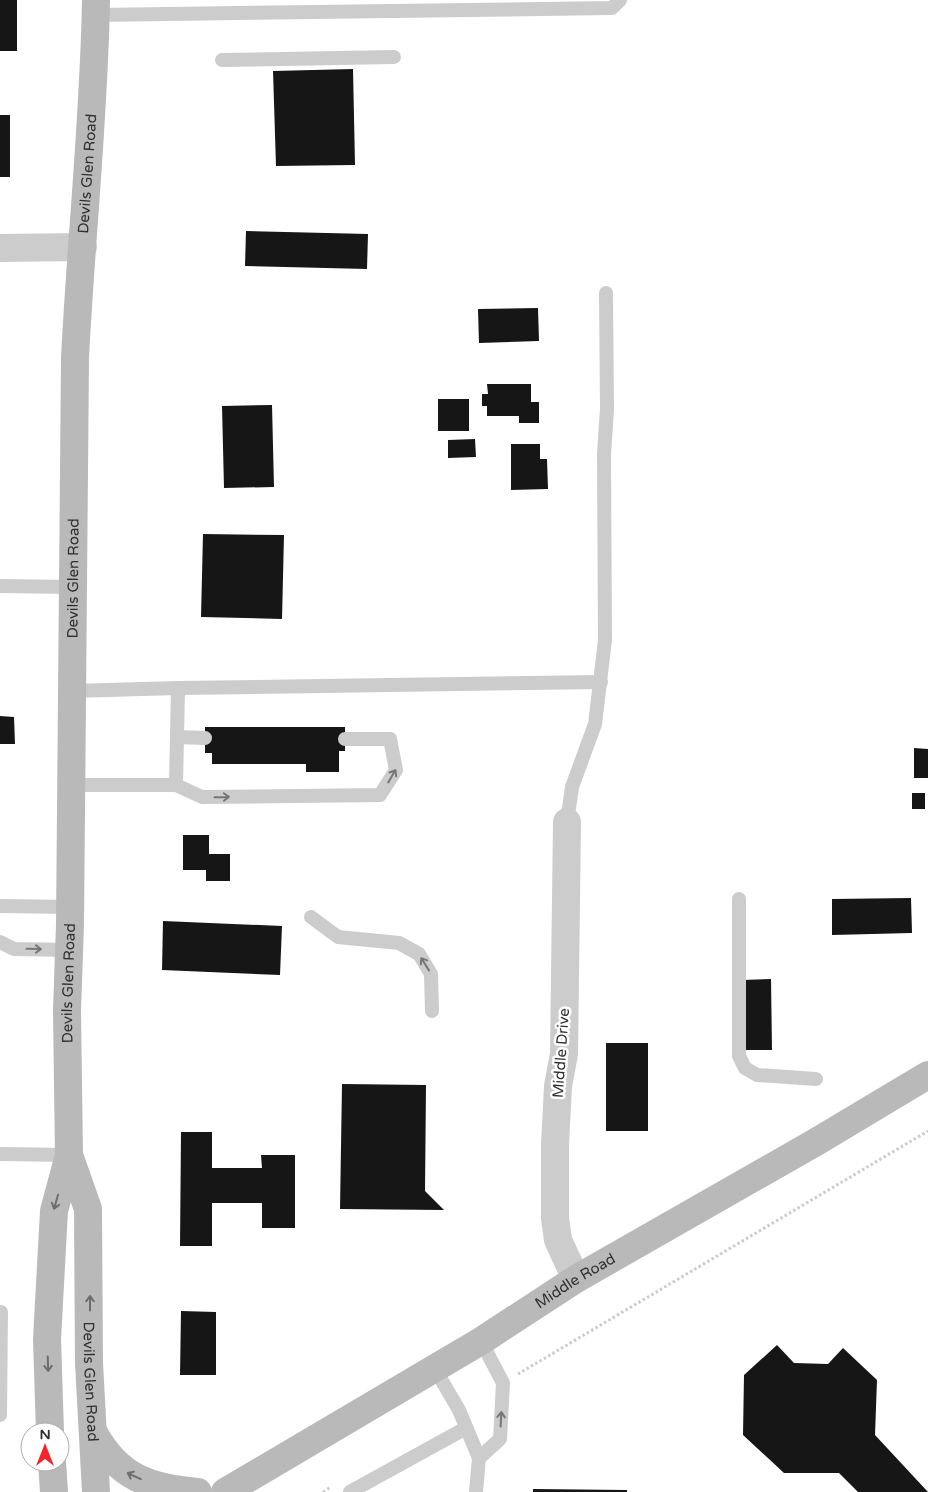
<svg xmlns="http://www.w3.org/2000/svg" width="928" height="1492" font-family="'Varela Round',sans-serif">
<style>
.building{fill:#161616}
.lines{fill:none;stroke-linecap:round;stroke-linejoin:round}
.path{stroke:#ccc;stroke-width:3;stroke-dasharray:2.5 2.5;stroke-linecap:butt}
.service{stroke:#ccc;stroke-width:14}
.minor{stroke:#ccc;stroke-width:28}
.secondary{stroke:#b9b9b9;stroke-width:28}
.oneway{stroke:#767676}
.oneway2{stroke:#6d6d6d}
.labels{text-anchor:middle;stroke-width:5;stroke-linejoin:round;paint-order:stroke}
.street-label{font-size:15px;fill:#2f2f2f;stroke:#fff}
</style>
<rect width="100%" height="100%" fill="#fff"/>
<g class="building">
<rect x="0" y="0" width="17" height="51"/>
<polygon points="353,69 355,165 276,166 273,71"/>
<rect x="0" y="115" width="10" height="62"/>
<polygon points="246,231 368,234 367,269 245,266"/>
<polygon points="538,308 539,341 479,343 478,309"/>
<polygon points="487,384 531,384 531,402 539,402 539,423 519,423 519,416 487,416 487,406 482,406 482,394 488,394"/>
<rect x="438" y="399" width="31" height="32"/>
<polygon points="272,405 274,487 224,488 222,406"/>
<polygon points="475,439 476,457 448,458 448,440"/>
<polygon points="511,444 540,444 540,459 547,459 548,489 511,490"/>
<polygon points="203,534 284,535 282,619 201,617"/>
<polygon points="0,716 14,717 15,744 0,744"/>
<polygon points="205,727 345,727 345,751 339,751 339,772 306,772 306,764 212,764 212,753 205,753"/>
<polygon points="914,748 928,749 928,778 914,778"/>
<rect x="912" y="793" width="13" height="16"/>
<polygon points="183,835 209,835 209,854 230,854 230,881 206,881 206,870 183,870"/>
<polygon points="911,898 912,933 832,935 832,899"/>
<polygon points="163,921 282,926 280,975 162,970"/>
<polygon points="771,979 772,1050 743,1050 742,980"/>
<rect x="606" y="1043" width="42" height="88"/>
<polygon points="342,1084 426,1085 425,1191 444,1210 340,1209"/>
<polygon points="181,1132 212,1132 212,1168 262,1168 261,1155 295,1155 295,1228 262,1228 262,1203 212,1203 212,1246 180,1246"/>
<polygon points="181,1311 216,1312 216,1375 180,1375"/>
<polygon points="777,1345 794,1363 828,1364 843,1348 877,1380 875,1435 928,1492 858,1492 839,1473 784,1473 743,1435 744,1375"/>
<polygon points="533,1489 627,1490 627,1492 533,1492"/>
</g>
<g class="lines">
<g class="path">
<polyline points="518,1374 928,1131"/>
<polyline points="323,1492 331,1487"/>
</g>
<g class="service">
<polyline points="96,15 612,8 620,0"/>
<polyline points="222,60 394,57"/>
<polyline points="0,586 72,587"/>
<polyline points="72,691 178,688 601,682"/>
<polyline points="177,737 205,738"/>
<polyline points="71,785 176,785 178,688"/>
<polyline points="176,785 202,797 380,795 396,770 390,739 345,739"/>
<polyline points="567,822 572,787 595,724 605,640 604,454 607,409 606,293"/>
<polyline points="739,899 739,1056 745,1068 757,1075 816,1079"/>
<polyline points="0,906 70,907"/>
<polyline points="311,917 338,937 399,943 419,954 431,974 432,1011"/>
<polyline points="0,942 14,949 69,950"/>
<polyline points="0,1154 69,1155"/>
<polyline points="0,1312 1,1312 0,1415"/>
<polyline points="435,1369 459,1410 479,1458 476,1492"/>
<polyline points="479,1458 500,1439 503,1383 481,1341"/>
<polyline points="350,1492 466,1428"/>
</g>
<g class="minor">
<polyline points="0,248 83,247"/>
<polyline points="567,822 564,1054 558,1086 555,1145 555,1218 558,1240 576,1279"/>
</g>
<g class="secondary">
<path id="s1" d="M69,1155l19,54 1,154 7,129"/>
<path id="s2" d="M50,1432l-3,-93 7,-128 15,-56 -2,-144 3,-87 5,-566c6,-120 19,-238 21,-358"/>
<path d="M94,1433c24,44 55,55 104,59"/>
<polyline points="52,1462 54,1492"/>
<path id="s3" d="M225,1492l256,-151 95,-62 240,-137 112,-67"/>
</g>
</g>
<defs><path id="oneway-shaft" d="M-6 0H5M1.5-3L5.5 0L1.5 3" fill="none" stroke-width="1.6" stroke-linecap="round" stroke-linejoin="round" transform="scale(1.25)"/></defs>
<g class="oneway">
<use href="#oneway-shaft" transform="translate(392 776) rotate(-60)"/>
<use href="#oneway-shaft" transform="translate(222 797) rotate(-1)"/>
<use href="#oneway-shaft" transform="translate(34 949) rotate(1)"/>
<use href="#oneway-shaft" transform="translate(425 964) rotate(-122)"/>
<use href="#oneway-shaft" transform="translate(501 1419) rotate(-87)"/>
</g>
<g class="oneway2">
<use href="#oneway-shaft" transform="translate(56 1202) rotate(106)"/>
<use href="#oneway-shaft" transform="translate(90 1303) rotate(-90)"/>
<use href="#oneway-shaft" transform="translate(48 1364) rotate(88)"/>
<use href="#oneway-shaft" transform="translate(134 1476) rotate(-155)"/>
</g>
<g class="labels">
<g class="street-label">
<text dy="5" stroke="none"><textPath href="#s2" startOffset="1261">Devils Glen Road</textPath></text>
<text dy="5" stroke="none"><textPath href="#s2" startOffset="856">Devils Glen Road</textPath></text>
<text dy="5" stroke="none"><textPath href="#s2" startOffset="451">Devils Glen Road</textPath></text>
<text transform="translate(561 1053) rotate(-86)" y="5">Middle Drive</text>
<text dy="5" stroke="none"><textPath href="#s3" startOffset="409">Middle Road</textPath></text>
<text dy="5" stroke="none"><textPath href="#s1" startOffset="230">Devils Glen Road</textPath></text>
</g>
</g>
<g transform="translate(45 1447)"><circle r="24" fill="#ffffff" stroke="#acacac"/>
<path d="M0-4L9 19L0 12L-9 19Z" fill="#f1252b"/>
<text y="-8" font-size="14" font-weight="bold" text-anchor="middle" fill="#2f2f2f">N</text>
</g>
</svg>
